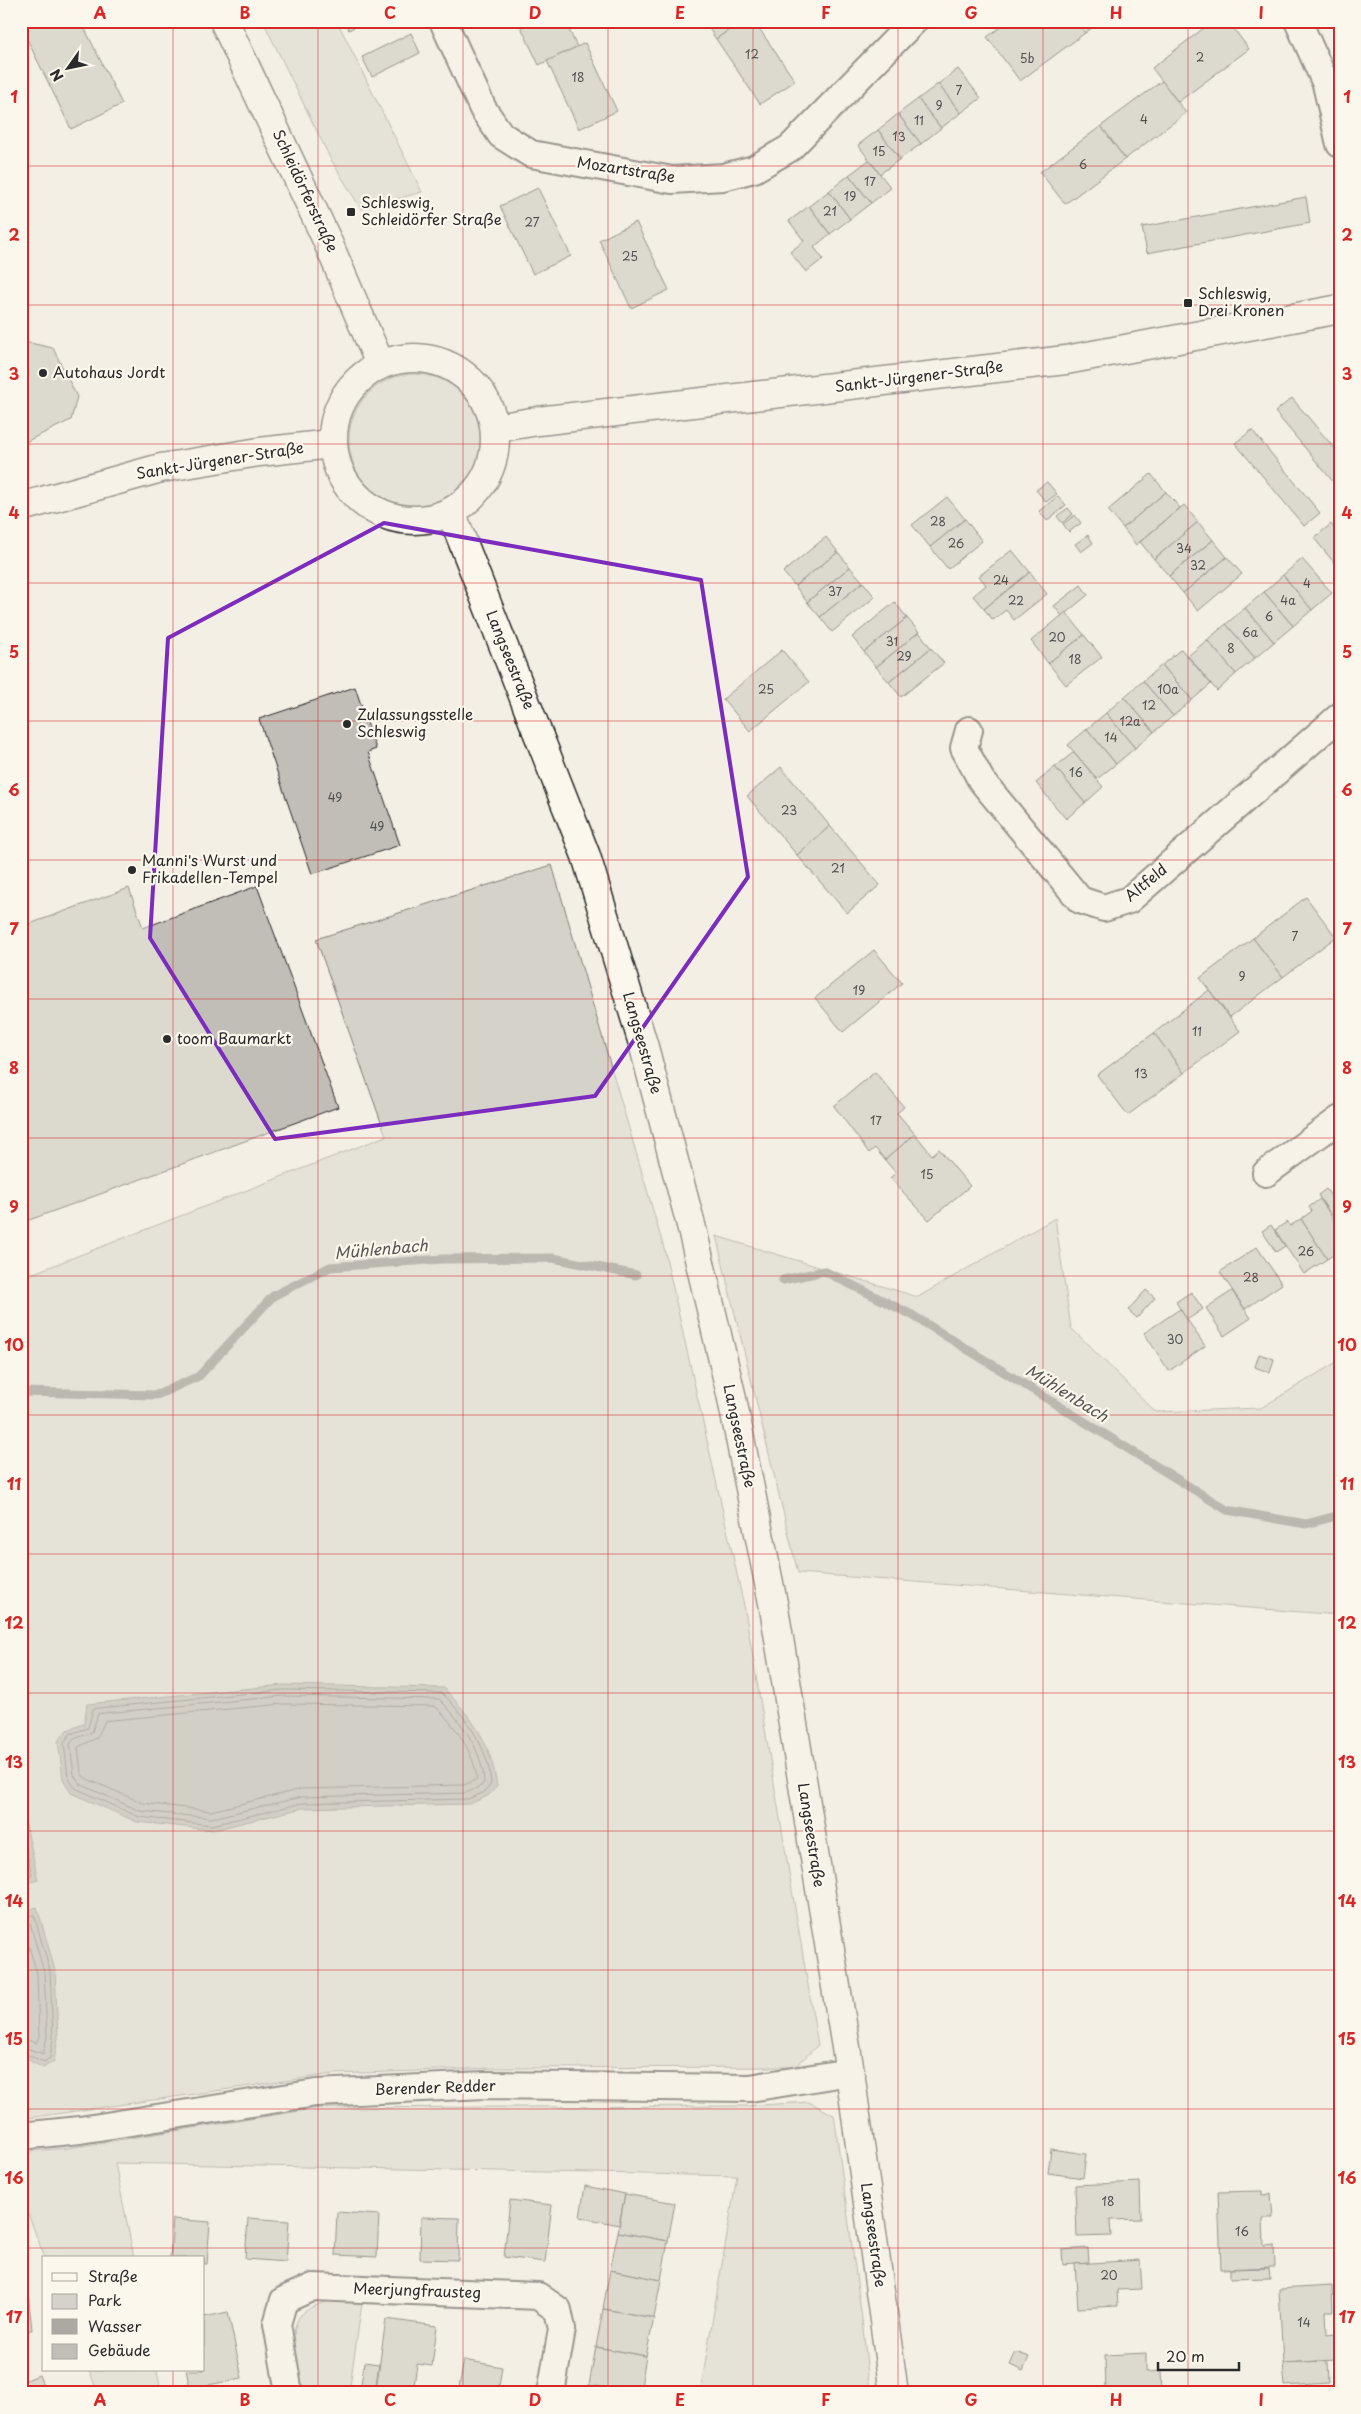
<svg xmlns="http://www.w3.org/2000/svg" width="1361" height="2414" font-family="'Playpen Sans',sans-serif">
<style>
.green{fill:#d5d2c9;stroke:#807e7a}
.water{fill:#aca9a2;stroke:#787772}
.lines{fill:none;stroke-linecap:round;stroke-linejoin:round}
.shore{stroke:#5f5d5b;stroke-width:1}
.stream{stroke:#787772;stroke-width:9}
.building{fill:#c0beb6;stroke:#2b2b2b}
.minor-casing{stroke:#2b2b2b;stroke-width:30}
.tertiary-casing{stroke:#2b2b2b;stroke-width:31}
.minor{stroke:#fbf7ec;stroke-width:26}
.tertiary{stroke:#fbf7ec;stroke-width:28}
.marked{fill:none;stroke:#7b2cbf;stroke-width:4;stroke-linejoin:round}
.grid{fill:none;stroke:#d62828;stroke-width:1;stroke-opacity:0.55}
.poi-dot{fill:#2b2b2b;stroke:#fbf7ec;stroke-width:2}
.labels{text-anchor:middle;stroke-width:4.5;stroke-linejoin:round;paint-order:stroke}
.number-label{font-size:12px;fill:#50504e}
.street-label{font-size:15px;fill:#2b2b2b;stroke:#fbf7ec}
.poi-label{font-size:15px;fill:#2b2b2b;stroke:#fbf7ec;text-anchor:start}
.water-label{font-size:16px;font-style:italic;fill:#585755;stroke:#fbf7ec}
.neatline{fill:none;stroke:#d62828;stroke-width:2}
.grid-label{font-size:16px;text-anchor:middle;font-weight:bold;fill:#d62828}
</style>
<rect width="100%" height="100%" fill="#f3efe4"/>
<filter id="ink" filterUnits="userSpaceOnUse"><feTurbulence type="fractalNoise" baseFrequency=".02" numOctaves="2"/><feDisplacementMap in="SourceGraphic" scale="10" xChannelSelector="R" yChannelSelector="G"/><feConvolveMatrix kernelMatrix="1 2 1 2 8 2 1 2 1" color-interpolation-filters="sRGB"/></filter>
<g filter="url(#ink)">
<g class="green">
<polygon points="263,21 337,21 422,192 361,209 330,158"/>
<circle cx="415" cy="440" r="66"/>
<polygon points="552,865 664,1248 745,1610 818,2045 795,2067 498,2068 334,2074 21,2119 21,1278 386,1136 316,939"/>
<polygon points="1055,1218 1071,1328 1156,1412 1261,1408 1340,1360 1340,1615 798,1573 716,1236 918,1297"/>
<polygon points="809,2102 834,2115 862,2319 870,2393 700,2393 737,2176 115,2163 134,2258 45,2258 21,2196 21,2152 68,2148 319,2108 746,2106"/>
<path d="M329,2301l33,2 -13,90h-46c-4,-20 -17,-62 -2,-78 8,-8 18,-11 28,-14z"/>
<polygon points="89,2370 157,2370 161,2393 98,2393"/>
</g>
<g class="water">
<path d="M283,1685l161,3c30,33 46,52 53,98l-9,10 -19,8 -166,4 -90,22 -76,-8 -66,-29 -8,-14 -5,-38 9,-11 17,-6 3,-20z"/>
<polygon points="21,1802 38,1880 21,1885"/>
<polygon points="37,1907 55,1970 58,2038 54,2061 43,2068 21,2056 21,1912"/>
</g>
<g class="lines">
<g class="shore">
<path d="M283,1690l159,3c24,24 47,55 49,91l-6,8 -17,7 -165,4 -91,22 -73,-8 -64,-29 -7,-11 -4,-34 6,-9 18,-6 5,-19z"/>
<path d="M284,1696l155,3c22,22 44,51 45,84l-3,3 -15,7 -164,4 -90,21 -72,-7 -60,-27 -6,-9 -4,-31 4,-5 18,-7 6,-18z"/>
<path d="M284,1704l151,2c20,19 39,46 42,73l-13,6 -162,4 -91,22 -68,-8 -58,-25 -4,-5 -3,-26 19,-9 8,-17z"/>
<polyline points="21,1826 32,1875 21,1879"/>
<polyline points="21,1916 34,1915 50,1971 53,2038 50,2058 44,2062 21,2052"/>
<polyline points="21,1922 30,1923 44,1972 47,2037 43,2054 21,2046"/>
<polyline points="21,1930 24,1931 37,1973 39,2037 36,2043 21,2038"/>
</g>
<g class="stream">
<polyline points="783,1280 824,1271 912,1315 1227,1510 1306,1524 1340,1515"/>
<polyline points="21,1392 157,1395 199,1376 273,1296 330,1267 443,1259 553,1258 636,1275"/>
</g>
</g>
<g class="building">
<polygon points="21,21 81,21 122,104 71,129 21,27"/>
<polygon points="344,21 366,21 349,30"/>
<polygon points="518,21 565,21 577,47 539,65"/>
<polygon points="704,21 742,21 716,39"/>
<polygon points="742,21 754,21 795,81 760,104 716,39"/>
<polygon points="1009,21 1076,21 1085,33 1020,81 987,37"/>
<polygon points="1076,21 1101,21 1085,33"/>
<polygon points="1213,21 1228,21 1249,49 1178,102 1152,68"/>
<polygon points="411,33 420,53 372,77 362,57"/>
<polygon points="585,43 617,111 579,129 547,61"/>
<polygon points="958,69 981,98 961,113 938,84"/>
<polygon points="1162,81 1186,113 1125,159 1101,126"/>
<polygon points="938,84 961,113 941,128 918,99"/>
<polygon points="918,99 941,128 921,144 898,114"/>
<polygon points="898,114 921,144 900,159 878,130"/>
<polygon points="1101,126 1125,159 1065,204 1040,172"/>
<polygon points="878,130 900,159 880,174 858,145"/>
<polygon points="869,160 891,188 871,203 849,175"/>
<polygon points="849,175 871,203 850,219 829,191"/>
<polygon points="538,188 571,256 533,274 500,206"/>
<polygon points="829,191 850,219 830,234 809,206"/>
<polygon points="1306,197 1310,223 1147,253 1142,227"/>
<polygon points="809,206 830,234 814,247 823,259 806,272 790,252 804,241 789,221"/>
<polygon points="636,222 669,290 631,308 599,240"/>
<polygon points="25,342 53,348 77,397 71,420 21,444 21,344"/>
<polygon points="1292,398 1340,455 1340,490 1275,412"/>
<polygon points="1252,430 1320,513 1304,526 1235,443"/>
<polygon points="1151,474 1166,492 1123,528 1108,510"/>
<polygon points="1047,482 1057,494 1046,502 1036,490"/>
<polygon points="1166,492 1180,508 1136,545 1123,528"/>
<polygon points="1058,496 1066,505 1047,521 1039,511"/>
<polygon points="947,497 965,519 930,547 912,525"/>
<polygon points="1184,505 1198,522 1154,559 1140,542"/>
<polygon points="1068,508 1073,514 1062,523 1057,516"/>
<polygon points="1075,515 1081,523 1069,532 1063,524"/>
<polygon points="965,519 982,541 948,569 930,547"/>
<polygon points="1198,522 1213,540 1169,576 1154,559"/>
<polygon points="1331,524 1340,536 1340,570 1314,538"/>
<polygon points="1088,535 1093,543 1081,552 1075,544"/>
<polygon points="826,537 838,552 795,586 783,572"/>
<polygon points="1213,540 1227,557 1183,593 1169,576"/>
<polygon points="1012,550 1030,572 984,609 973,596 986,585 979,576"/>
<polygon points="838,552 850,567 807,602 795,586"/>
<polygon points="1227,557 1242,574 1198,611 1183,593"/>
<polygon points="1302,559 1332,593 1312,610 1283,575"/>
<polygon points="850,567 863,582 820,617 807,602"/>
<polygon points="1030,572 1047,594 1014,620 1006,610 993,620 984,609"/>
<polygon points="1283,575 1312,610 1293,626 1264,592"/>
<polygon points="863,582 875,597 832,632 820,617"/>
<polygon points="1081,585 1088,595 1062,616 1054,606"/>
<polygon points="1264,592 1293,626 1274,642 1245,608"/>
<polygon points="895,602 907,618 864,652 852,637"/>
<polygon points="1245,608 1274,642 1255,658 1226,624"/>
<polygon points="1066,612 1084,635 1048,663 1031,641"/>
<polygon points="907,618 919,632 876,667 864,652"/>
<polygon points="1226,624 1255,658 1236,674 1207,640"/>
<polygon points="919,632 931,648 889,682 876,667"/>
<polygon points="1084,635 1102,657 1066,685 1048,663"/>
<polygon points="1207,640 1236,674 1217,691 1188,656"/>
<polygon points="931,648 944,663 901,697 889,682"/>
<polygon points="1181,649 1211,684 1192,700 1162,665"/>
<polygon points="782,650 809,682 750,731 723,699"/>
<polygon points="1162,665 1192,700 1173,716 1143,681"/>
<polygon points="1143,681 1173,716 1154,732 1124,697"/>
<polygon points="355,687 376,749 368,752 400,845 312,874 259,719"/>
<polygon points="1124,697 1154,732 1135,748 1106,713"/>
<polygon points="1106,713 1135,748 1116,764 1087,729"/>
<polygon points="1087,729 1116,764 1097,779 1068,745"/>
<polygon points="1074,752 1103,787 1085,803 1055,767"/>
<polygon points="781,767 830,826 797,855 747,796"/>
<polygon points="1055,767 1085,803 1066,819 1036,783"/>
<polygon points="830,826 880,885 847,913 797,855"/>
<polygon points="257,886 338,1107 21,1223 21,927 129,888 143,928"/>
<polygon points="1306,897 1336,937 1283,977 1253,938"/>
<polygon points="1253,938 1283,977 1230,1017 1200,978"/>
<polygon points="874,950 902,983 843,1032 815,998"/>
<polygon points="1209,990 1240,1031 1184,1073 1154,1033"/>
<polygon points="1154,1033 1184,1073 1128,1115 1097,1075"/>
<polygon points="875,1072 904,1107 897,1113 915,1134 885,1160 875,1148 869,1153 834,1106"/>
<polygon points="915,1134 932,1155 939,1149 970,1186 929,1220 890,1178 896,1173 885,1160"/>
<polygon points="1326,1189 1340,1209 1331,1215 1318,1195"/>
<polygon points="1320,1199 1340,1229 1340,1250 1327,1259 1301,1219 1312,1211 1309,1207"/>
<polygon points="1301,1219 1327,1259 1304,1274 1275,1230 1287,1222 1290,1226"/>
<polygon points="1271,1225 1285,1246 1276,1252 1262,1231"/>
<polygon points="1257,1247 1282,1284 1245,1309 1220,1272"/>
<polygon points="1146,1290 1155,1298 1137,1318 1128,1310"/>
<polygon points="1232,1291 1251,1318 1224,1336 1206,1308"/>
<polygon points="1191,1292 1203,1309 1187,1320 1176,1302"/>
<polygon points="1180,1309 1205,1346 1169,1371 1144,1333"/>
<polygon points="1259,1354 1274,1359 1270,1373 1255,1367"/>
<polygon points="1051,2149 1086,2154 1083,2178 1048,2173"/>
<polygon points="1140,2182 1141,2219 1110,2220 1111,2236 1077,2237 1075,2185"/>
<polygon points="585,2186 625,2194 619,2225 580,2217"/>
<polygon points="1262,2191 1262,2195 1271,2194 1273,2218 1263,2218 1264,2246 1274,2245 1275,2267 1221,2269 1218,2192"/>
<polygon points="625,2194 675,2203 668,2241 618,2232"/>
<polygon points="510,2200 552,2205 545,2262 504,2257"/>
<polygon points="337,2212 379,2215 377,2257 335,2255"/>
<polygon points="421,2217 459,2218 458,2260 420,2259"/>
<polygon points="248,2218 289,2221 286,2262 245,2259"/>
<polygon points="173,2219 210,2222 207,2264 204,2264 204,2258 170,2258"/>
<polygon points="618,2232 668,2241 661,2280 610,2270"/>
<polygon points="23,2245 32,2330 21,2331 21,2246"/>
<polygon points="1088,2248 1089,2263 1063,2265 1062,2250"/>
<polygon points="1140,2260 1142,2289 1117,2290 1118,2306 1078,2308 1075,2264"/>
<polygon points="1269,2268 1270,2278 1230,2279 1230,2269"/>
<polygon points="610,2270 661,2280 654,2318 603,2309"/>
<polygon points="1332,2286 1333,2311 1326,2311 1327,2335 1335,2334 1336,2360 1283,2363 1279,2289"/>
<polygon points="603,2309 654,2318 646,2356 596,2347"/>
<polygon points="228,2312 242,2378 190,2389 186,2370 204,2370 204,2317"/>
<polygon points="386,2319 437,2326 432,2366 417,2364 413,2393 376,2389"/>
<polygon points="596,2347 646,2356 640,2393 589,2385"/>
<polygon points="1016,2352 1029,2357 1023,2371 1010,2365"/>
<polygon points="1146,2353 1146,2372 1161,2371 1162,2393 1106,2393 1105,2355"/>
<polygon points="464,2360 502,2367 498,2393 458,2393"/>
<polygon points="1327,2361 1328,2383 1285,2386 1283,2363"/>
<polygon points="364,2362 379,2364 375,2393 360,2393"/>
<polygon points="39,2375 46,2393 21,2393 21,2382"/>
</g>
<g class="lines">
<defs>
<g id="minor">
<polyline points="443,21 483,109 501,135 531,154 672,180 723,177 754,169 790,148 914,21"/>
<polyline points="1298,21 1326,84 1340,144"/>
<polyline points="969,730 964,748 981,780 1080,900 1104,908 1129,900 1340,716"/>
<polyline points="1266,1173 1340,1119"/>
<polyline points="21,2136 80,2130 316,2093 485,2085 750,2088 850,2072"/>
<polyline points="289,2393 277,2324 284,2300 313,2287 538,2296 558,2310 562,2329 551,2393"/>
</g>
<g id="tertiary">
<polyline points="224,21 326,238 380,364"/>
<circle cx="414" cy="439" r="81"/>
<polyline points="495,428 538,421 1066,360 1340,309"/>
<polyline points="21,507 161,468 259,452 332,444"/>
<polyline points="451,512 586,856 644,1047 692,1229 731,1394 774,1608 850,2072 894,2393"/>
</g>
</defs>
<use href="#minor" class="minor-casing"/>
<use href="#tertiary" class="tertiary-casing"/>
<use href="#minor" class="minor"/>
<use href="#tertiary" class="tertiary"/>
</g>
</g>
<path d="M0 0H1361V2414H0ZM384,523l317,57 47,297 -153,219 -320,43 -125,-201 18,-300z" fill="#f3efe4" fill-opacity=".55" fill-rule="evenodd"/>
<path class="marked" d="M384,523l317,57 47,297 -153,219 -320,43 -125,-201 18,-300z"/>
<path class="grid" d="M173,21v2237M318,21v2372M463,21v2372M608,21v2372M753,21v2372M898,21v2372M1043,21v2372M1188,21v2372M21,166h1319M21,305h1319M21,444h1319M21,583h1319M21,721h1319M21,860h1319M21,999h1319M21,1138h1319M21,1276h1319M21,1415h1319M21,1554h1319M21,1693h1319M21,1831h1319M21,1970h1319M21,2109h1319M21,2248h1319M173,2370v23"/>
<g class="poi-dot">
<rect x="346" y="207" width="10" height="10" rx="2.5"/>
<rect x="1183" y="298" width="10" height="10" rx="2.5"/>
<circle cx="43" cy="373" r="5"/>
<circle cx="347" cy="724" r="5"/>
<circle cx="132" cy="870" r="5"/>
<circle cx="167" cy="1039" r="5"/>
</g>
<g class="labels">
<g class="number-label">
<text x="752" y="59">12</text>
<text x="1200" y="62">2</text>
<text x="1027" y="63">5b</text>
<text x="578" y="82">18</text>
<text x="959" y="95">7</text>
<text x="939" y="110">9</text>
<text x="1144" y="124">4</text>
<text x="919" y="125">11</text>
<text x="899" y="141">13</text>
<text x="879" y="156">15</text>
<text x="1083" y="169">6</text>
<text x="870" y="186">17</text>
<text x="850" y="201">19</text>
<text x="830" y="216">21</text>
<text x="532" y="227">27</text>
<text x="630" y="261">25</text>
<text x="938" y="526">28</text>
<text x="956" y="548">26</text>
<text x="1184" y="553">34</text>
<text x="1198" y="570">32</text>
<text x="1001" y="585">24</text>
<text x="1307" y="588">4</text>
<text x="835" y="596">37</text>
<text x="1016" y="605">22</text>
<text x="1288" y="605">4a</text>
<text x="1269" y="621">6</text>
<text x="1250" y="637">6a</text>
<text x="1057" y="642">20</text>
<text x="892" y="646">31</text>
<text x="1231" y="653">8</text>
<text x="904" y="661">29</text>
<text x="1075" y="664">18</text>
<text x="766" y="694">25</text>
<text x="1168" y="694">10a</text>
<text x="1149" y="710">12</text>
<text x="1130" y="726">12a</text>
<text x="1111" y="742">14</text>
<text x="1076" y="777">16</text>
<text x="335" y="802">49</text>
<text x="789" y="815">23</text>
<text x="377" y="831">49</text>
<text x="838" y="873">21</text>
<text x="1295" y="941">7</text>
<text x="1242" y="981">9</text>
<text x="859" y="995">19</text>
<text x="1197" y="1036">11</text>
<text x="1141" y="1078">13</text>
<text x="876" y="1125">17</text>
<text x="927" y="1179">15</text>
<text x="1306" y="1256">26</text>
<text x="1251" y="1282">28</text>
<text x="1175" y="1344">30</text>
<text x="1108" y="2206">18</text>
<text x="1242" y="2236">16</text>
<text x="1109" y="2280">20</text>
<text x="1304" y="2327">14</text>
</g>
<g class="street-label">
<text transform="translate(626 170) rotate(9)" y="5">Mozartstraße</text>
<text transform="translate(305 191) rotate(65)" y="5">Schleidörferstraße</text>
<text transform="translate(919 377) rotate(-7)" y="5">Sankt-Jürgener-Straße</text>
<text transform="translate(220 461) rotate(-9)" y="5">Sankt-Jürgener-Straße</text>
<text transform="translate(510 660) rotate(68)" y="5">Langseestraße</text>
<text transform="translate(1146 883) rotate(-39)" y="5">Altfeld</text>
<text transform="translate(642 1043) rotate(74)" y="5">Langseestraße</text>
<text transform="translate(739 1436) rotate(78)" y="5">Langseestraße</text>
<text transform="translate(811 1835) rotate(81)" y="5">Langseestraße</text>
<text transform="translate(435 2088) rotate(-2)" y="5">Berender Redder</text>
<text transform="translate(873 2235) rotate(82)" y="5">Langseestraße</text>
<text transform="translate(417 2291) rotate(2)" y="5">Meerjungfrausteg</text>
</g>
<g class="poi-label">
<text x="361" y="208">Schleswig,<tspan x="361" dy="17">Schleidörfer Straße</tspan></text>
<text x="1198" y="299">Schleswig,<tspan x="1198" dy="17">Drei Kronen</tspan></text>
<text x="53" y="378">Autohaus Jordt</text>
<text x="357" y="720">Zulassungsstelle<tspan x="357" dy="17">Schleswig</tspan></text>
<text x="142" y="866">Manni's Wurst und<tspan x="142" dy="17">Frikadellen-Tempel</tspan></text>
<text x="177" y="1044">toom Baumarkt</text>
</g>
<g class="water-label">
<text transform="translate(381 1249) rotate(-5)" y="6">Mühlenbach</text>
<text transform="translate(1067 1393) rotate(32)" y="6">Mühlenbach</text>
</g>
</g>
<rect width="1361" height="2414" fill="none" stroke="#fbf7ec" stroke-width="55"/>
<rect x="42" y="2256" width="162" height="115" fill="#fbf7ec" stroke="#a8a59f"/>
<rect x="52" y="2273" width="25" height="8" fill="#fbf7ec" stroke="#a8a59f"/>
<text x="88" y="2282" font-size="15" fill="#2b2b2b">Straße</text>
<rect x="52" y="2294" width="25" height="15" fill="#d5d2c9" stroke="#a8a59f"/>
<text x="88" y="2306" font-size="15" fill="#2b2b2b">Park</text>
<rect x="52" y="2319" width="25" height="15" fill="#aca9a2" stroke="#a8a59f"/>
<text x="88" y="2332" font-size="15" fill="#2b2b2b">Wasser</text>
<rect x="52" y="2344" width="25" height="15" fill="#c0beb6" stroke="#a8a59f"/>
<text x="88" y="2356" font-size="15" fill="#2b2b2b">Gebäude</text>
<g transform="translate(68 68) rotate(237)" stroke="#fbf7ec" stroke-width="4" paint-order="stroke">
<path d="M0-4L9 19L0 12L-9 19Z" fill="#2b2b2b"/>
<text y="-8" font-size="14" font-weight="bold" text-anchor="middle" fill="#2b2b2b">N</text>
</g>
<path d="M1158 2362v8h81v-8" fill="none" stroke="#2b2b2b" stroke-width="2.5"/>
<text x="1166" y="2362" font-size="15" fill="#2b2b2b" stroke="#fbf7ec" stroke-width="4" paint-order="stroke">20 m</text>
<rect x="28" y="28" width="1306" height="2358" class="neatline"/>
<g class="grid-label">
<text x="100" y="19">A</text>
<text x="245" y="19">B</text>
<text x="390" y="19">C</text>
<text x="535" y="19">D</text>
<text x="680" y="19">E</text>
<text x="826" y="19">F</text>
<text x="971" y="19">G</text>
<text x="1116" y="19">H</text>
<text x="1261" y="19">I</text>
<text x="14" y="103">1</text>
<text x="1347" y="103">1</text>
<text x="14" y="241">2</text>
<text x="1347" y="241">2</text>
<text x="14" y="380">3</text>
<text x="1347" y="380">3</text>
<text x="14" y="519">4</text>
<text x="1347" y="519">4</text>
<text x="14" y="658">5</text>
<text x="1347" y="658">5</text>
<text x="14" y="796">6</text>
<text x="1347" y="796">6</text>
<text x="14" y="935">7</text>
<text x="1347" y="935">7</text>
<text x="14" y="1074">8</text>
<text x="1347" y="1074">8</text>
<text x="14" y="1213">9</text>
<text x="1347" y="1213">9</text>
<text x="14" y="1351">10</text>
<text x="1347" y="1351">10</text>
<text x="14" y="1490">11</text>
<text x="1347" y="1490">11</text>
<text x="14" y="1629">12</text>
<text x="1347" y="1629">12</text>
<text x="14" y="1768">13</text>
<text x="1347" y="1768">13</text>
<text x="14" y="1907">14</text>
<text x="1347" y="1907">14</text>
<text x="14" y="2045">15</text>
<text x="1347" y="2045">15</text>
<text x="14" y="2184">16</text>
<text x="1347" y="2184">16</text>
<text x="14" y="2323">17</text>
<text x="1347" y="2323">17</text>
<text x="100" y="2406">A</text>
<text x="245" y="2406">B</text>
<text x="390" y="2406">C</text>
<text x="535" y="2406">D</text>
<text x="680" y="2406">E</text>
<text x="826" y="2406">F</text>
<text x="971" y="2406">G</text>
<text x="1116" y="2406">H</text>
<text x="1261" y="2406">I</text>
</g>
</svg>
